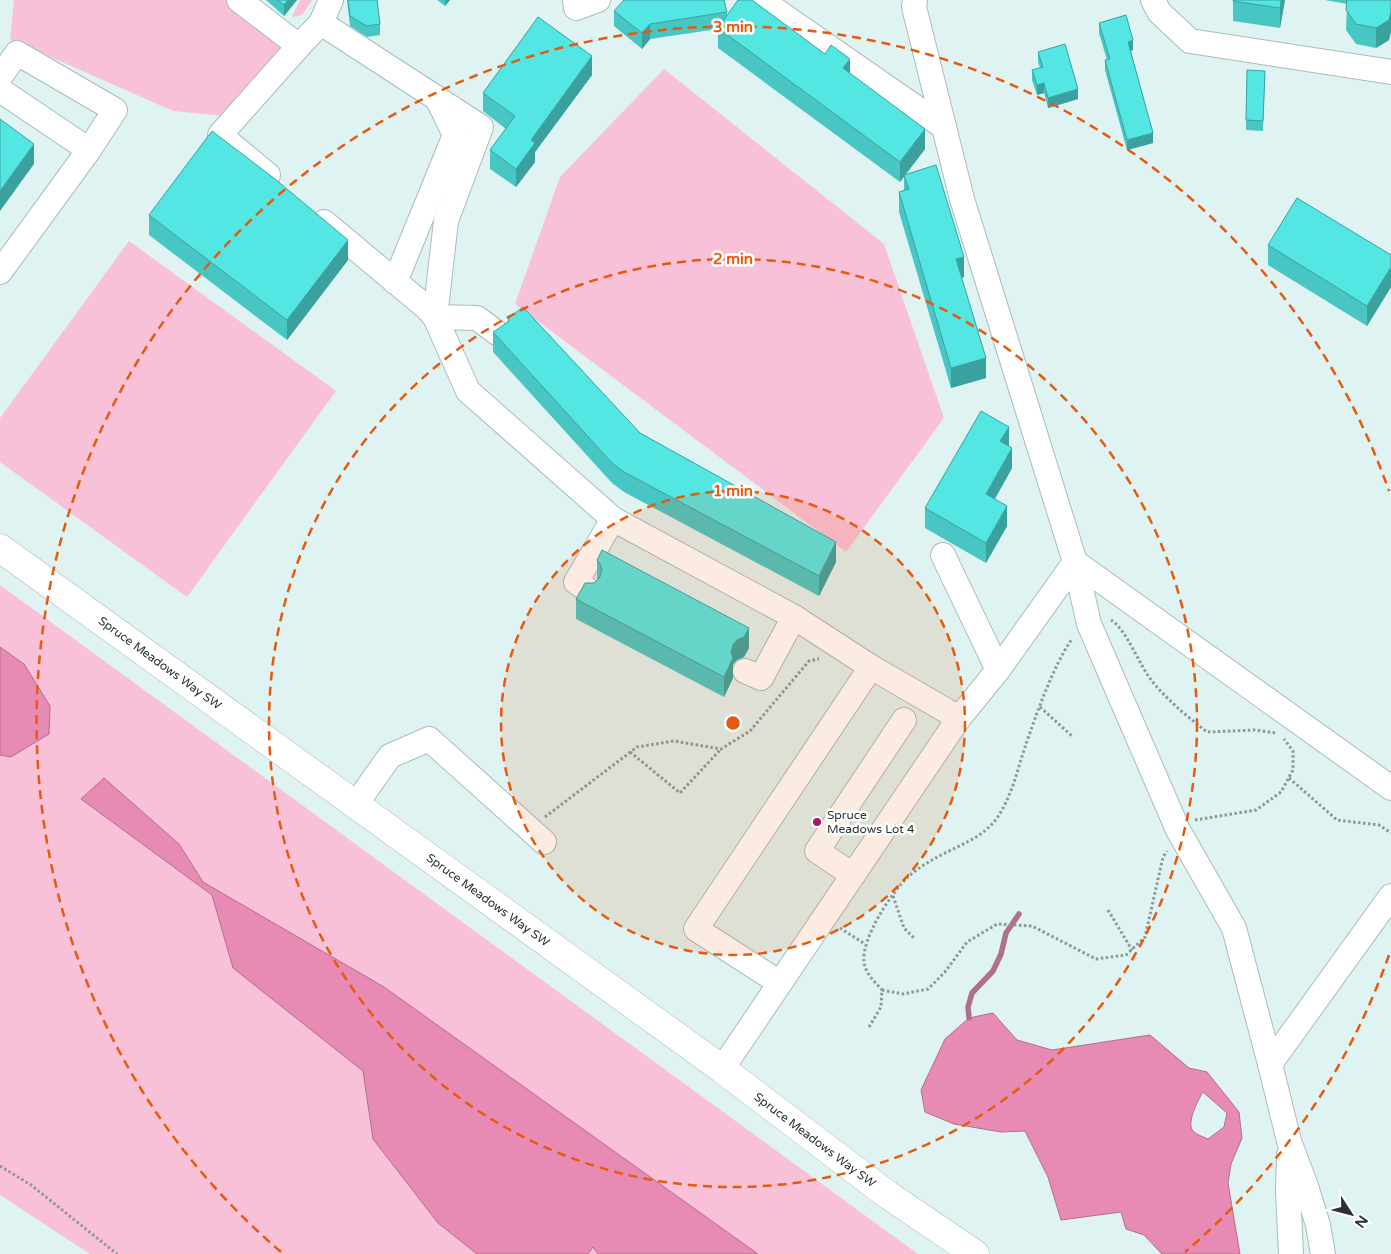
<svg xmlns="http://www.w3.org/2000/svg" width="1391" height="1254" font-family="'Varela Round',sans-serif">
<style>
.green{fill:#f9c1d8}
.water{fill:#e88bb4;stroke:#af708d;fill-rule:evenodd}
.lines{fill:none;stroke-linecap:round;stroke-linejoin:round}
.stream{stroke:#af708d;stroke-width:5.5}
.minor-casing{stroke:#a9bcbb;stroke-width:26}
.major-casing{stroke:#a9bcbb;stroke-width:29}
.path{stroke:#8a9898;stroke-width:3;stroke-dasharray:2.5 2.5;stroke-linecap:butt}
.minor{stroke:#fff;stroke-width:24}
.major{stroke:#fff;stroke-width:28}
.wall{fill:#47c6c3}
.shaded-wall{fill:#3aa19f}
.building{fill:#53e6e3;stroke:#3aa19f}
.ring{fill:none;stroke:#e8590c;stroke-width:2.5;stroke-dasharray:9 6}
.poi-dot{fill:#a31c67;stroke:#fff;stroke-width:2}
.labels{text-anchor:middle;stroke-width:5;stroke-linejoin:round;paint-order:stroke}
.street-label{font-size:12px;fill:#2a3131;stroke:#fff}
.poi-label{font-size:12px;fill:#2a3131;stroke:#fff;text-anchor:start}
.centre{fill:#e8590c;stroke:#fff;stroke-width:2.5}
.ring-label{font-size:15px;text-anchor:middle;font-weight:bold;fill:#e8590c;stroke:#fff;stroke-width:5;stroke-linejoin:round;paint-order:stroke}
</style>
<rect width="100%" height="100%" fill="#dff3f2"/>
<g class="green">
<polygon points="14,0 229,0 290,48 225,116 173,111 10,39"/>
<polygon points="300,0 312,0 302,15 292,17"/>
<polygon points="664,69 884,244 944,418 846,552 515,304 560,177"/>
<polygon points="129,241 336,391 187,597 0,462 0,418"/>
<polygon points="0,585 918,1254 90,1254 0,1195"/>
</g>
<g class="water">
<polygon points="0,647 24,664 50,706 49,734 11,757 0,755"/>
<polygon points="104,778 179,844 203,882 384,987 758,1254 598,1254 593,1247 588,1254 477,1254 438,1223 373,1139 363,1071 233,968 212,895 81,799"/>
<path d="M993,1013l24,27 35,10 98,-15 39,33 18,4 32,40 3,26 -11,26 -3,19 12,71h-78l-18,-19 -18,-6 -5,-17 -60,8 -13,-43 -23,-46 -24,1 -47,-8 -29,-12 -4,-22 24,-51 24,-21zM1203,1092l24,21 -3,14 -16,12c-4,-2 -11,-4 -15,-8 -7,-8 5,-31 10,-39z"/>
</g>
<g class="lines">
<polyline class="stream" points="969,1018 968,1007 972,993 993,971 1001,954 1006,933 1019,914"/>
<defs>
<g id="minor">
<polyline points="239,0 299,46 321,23 331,0"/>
<polyline points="575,0 576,8 598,0"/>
<polyline points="761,0 944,127"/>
<polyline points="915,0 914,7 962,199 1075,562 1089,624 1178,830 1234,928 1270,1064 1289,1141 1306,1186 1318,1225 1323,1254"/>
<polyline points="1153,0 1159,12 1190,41 1391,72"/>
<polyline points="321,23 481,127 446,221 435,317 468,391 613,519 794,617 871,667 959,718"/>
<polyline points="0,77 17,53 115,110 89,150"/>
<polyline points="0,90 89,150 0,272"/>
<polyline points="268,175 220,135 299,46"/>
<polyline points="324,222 427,308 435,317 477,318 497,333"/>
<polyline points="395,282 455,135 437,98"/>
<polyline points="943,555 998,670"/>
<polyline points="1075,562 1391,788"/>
<polyline points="588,590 576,582 613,519"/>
<polyline points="745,671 761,678 794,617"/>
<polyline points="356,804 390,756 429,739 544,842"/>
<polyline points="853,875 817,851 904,720"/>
<polyline points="780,983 696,929 871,667"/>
<polyline points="1270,1064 1391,896"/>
<polyline points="722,1069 959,718 998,670 1075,562"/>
<polyline points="1289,1155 1288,1191 1291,1254"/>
</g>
<polyline id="major" points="0,548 722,1069 888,1195 975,1254"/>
</defs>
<use href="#minor" class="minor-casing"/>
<use href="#major" class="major-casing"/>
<g class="path">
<path d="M1111,620c16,10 28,45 41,61 16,20 36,36 55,51l48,-2 21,3"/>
<polyline points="1040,707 1073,737"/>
<polyline points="630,752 680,793 721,749"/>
<polyline points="1289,778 1337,820 1379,825 1391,833"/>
<polyline points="545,817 637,747 674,741 721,749 750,731 809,661 819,659"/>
<polyline points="1195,820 1256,810 1281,792 1293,770 1293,751 1284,739"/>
<polyline points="893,896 904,928 914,938"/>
<polyline points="1108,910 1132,950"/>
<polyline points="840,928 865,944"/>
<polyline points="882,990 903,994 928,989 945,972 967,942 997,924 1032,926 1096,959 1126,955 1145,937 1163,857 1167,851"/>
<path d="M869,1027l12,-20 1,-17c-7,-8 -17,-17 -18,-28 -3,-23 28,-71 45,-86 7,-6 17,-13 25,-17 22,-13 48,-20 63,-41 15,-22 20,-47 28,-71 11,-32 28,-81 47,-108"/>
<polyline points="0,1166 31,1185 117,1254"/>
</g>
<use href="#minor" class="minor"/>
<use href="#major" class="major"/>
</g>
<g class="wall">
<polygon points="266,0 297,0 284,16"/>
<polygon points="347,0 377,0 380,24 380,35 367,37 350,26"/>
<polygon points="437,0 450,0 445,6"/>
<polygon points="1233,0 1285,0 1280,28 1233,21"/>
<polygon points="1325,0 1391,0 1389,40 1376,48 1356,44 1346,30 1347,4"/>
<polygon points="614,11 727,12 727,16 850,74 925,149 905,175 964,277 961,278 986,378 951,388 899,212 899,192 904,191 904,176 900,182 718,48 718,29 650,39 642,49 614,26"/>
<polygon points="1099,23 1133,50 1131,51 1153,143 1127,150 1105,70 1105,60 1107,60 1099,33"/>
<polygon points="1038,52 1078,99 1048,108 1044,93 1037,95 1032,80 1032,70 1040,68 1038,62"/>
<polygon points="1265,71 1263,131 1246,130 1246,120"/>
<polygon points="592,75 535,152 535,162 516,187 490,169 490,150 506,129 483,111 483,93"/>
<polygon points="149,215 348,260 287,340 149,235"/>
<polygon points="1268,245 1391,255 1391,287 1367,326 1268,265"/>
<polygon points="493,332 640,433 836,562 819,596 624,492 612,483 493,352"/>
<polygon points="1009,446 1012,468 995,499 1007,526 986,563 925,528 925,508"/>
<polygon points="597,560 749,648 744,657 737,660 733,664 733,678 724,697 576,619 576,599 597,580"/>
</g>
<g class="shaded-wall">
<polygon points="288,0 297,0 284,16 284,5"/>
<polygon points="445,0 450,0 445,6"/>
<polygon points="1281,0 1285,0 1280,28 1280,8"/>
<polygon points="1391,12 1391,32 1389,40 1376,48 1376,28"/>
<polygon points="650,24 650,39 642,49 642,33"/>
<polygon points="1133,40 1133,50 1128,52 1128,42"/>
<polygon points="592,56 592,75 535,152 535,162 516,187 516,169 531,140"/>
<polygon points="850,59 850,79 843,68"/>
<polygon points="1044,83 1044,93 1037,95 1037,85"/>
<polygon points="1078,89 1078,99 1048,108 1048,98"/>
<polygon points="925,129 925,149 900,182 900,162"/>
<polygon points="1153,133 1153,143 1127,150 1127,140"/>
<polygon points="34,144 34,164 0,211 0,191"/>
<polygon points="348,240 348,260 287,340 287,320"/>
<polygon points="964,257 964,277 956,279 956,259"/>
<polygon points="1391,267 1391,287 1367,326 1367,306"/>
<polygon points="986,358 986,378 951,388 951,368"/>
<polygon points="1009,427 1009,447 1000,441"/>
<polygon points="1012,448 1012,468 986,514 986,494"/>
<polygon points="1007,506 1007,526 986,563 986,543"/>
<polygon points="836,542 836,562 819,596 819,576"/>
<polygon points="749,628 749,648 744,657 737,660 733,664 733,678 724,697 724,677 731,652 733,645"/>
</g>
<g class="building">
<polygon points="277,0 288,0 284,5"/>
<polygon points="348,0 377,0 380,24 367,26 350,16"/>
<polygon points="624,0 724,0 727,12 650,24 642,33 614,11"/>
<polygon points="738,0 752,0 825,54 831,45 850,59 843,68 925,129 900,162 718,28"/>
<polygon points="1233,0 1281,0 1280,8 1233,1"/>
<polygon points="1347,0 1391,0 1391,12 1389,20 1376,28 1356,24 1346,10"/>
<polygon points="1126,15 1133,40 1128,42 1153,133 1127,140 1105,60 1110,59 1099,23"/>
<polygon points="538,17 592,56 531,140 535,143 516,169 490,150 515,116 483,93"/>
<polygon points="1065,44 1078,89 1048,98 1044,83 1037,85 1032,70 1043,67 1038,52"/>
<polygon points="1247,70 1265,71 1263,121 1246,120"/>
<polygon points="0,119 34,144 0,191"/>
<polygon points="212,131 275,179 348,240 287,320 149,215"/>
<polygon points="936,165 964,257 956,259 986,358 951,368 899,192 909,189 904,175"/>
<polygon points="1297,198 1391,255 1391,267 1367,306 1268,245"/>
<polygon points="523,307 640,433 836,542 819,576 624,472 612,463 493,332 508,322 509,318"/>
<polygon points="981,411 1009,427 1000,441 1012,448 986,494 1007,506 986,543 925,508"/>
<polygon points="602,550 749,628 744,637 737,640 733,645 731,652 733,658 724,677 576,599 585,583 594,583 600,577 602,570 600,564 597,560"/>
</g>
<circle cx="733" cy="723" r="232" fill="#e8590c" fill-opacity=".12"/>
<g class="ring">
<circle cx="733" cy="723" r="232"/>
<circle cx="733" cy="723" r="464"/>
<path d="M1389 955A696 696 0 0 1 1185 1252M281 1252A696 696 0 1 1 1389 491"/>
</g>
<circle class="poi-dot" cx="817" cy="822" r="5"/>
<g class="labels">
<g class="street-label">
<text transform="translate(160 663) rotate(36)" y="4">Spruce Meadows Way SW</text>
<text transform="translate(488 900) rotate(36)" y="4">Spruce Meadows Way SW</text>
<text transform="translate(815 1140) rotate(37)" y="4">Spruce Meadows Way SW</text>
</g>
<g class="poi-label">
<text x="827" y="819">Spruce<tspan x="827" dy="14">Meadows Lot 4</tspan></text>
</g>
</g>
<circle cx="733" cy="723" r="8" class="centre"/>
<g class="ring-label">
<text x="733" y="32">3 min</text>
<text x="733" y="264">2 min</text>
<text x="733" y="496">1 min</text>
</g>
<g transform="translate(1351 1214) rotate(126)" stroke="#ffffff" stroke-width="4" paint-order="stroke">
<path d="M0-4L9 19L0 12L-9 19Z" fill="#2a3131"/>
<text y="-8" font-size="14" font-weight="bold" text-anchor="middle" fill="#2a3131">N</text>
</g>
</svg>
